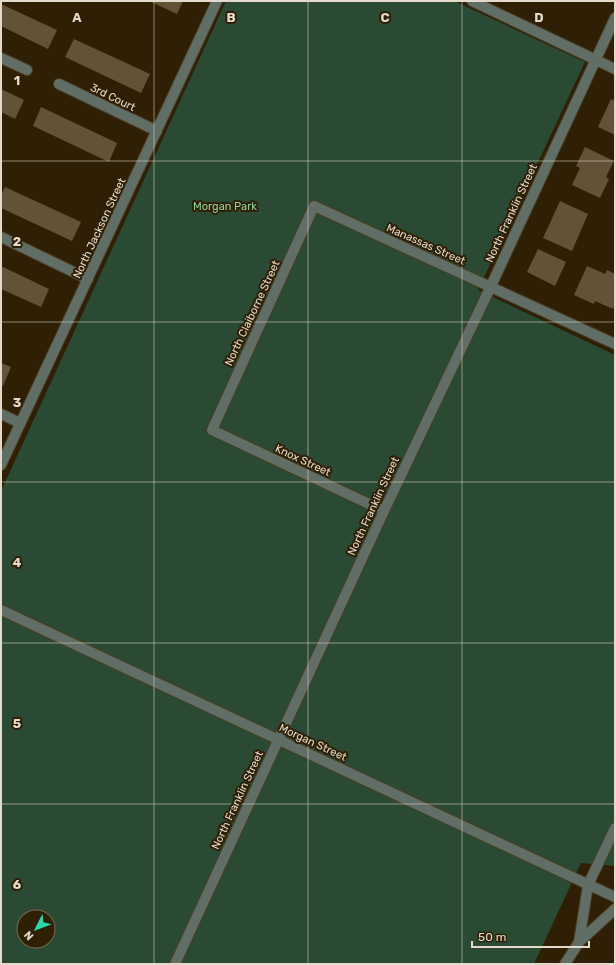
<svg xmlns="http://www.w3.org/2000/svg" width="616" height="965" font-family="Rubik,sans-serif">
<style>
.green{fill:#2b4a33;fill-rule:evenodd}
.building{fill:#625237}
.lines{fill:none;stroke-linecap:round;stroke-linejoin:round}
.minor-casing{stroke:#4b3d25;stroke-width:12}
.minor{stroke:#606e65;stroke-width:10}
.grid{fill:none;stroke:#e3dacb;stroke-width:1;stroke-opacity:0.55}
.labels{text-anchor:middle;stroke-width:4;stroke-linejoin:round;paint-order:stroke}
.street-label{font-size:11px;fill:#e3dacb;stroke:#2e1f05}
.park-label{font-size:11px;fill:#92d2a1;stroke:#2e1f05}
.grid-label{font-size:13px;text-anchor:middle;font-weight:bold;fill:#e3dacb;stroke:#2e1f05;stroke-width:4;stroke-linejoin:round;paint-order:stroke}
</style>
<rect width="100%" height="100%" fill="#2e1f05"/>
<path class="green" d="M226,1h228l131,61 -107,228 137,65v511l-34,-3 -47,101h-533v-473zM24,917h24v24h-24z"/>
<g class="building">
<polygon points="149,1 183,1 177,14"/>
<polygon points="1,4 57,30 48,49 1,26"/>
<polygon points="74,39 150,74 141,93 65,57"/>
<polygon points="1,89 24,100 15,119 1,112"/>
<polygon points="611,99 615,101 615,135 598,127"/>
<polygon points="41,107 117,143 109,162 33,126"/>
<polygon points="585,147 614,161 606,177 609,179 600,198 572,185 580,168 576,166"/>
<polygon points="5,187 81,222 72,241 1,208 1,195"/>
<polygon points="560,201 588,214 572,251 543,238"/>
<polygon points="538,249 566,262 555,286 527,272"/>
<polygon points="1,266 49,289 41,307 1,289"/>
<polygon points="587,266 605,274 607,270 615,274 615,303 613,309 595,301 594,304 574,295"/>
<polygon points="1,363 11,367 3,386 1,385"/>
</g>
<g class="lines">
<defs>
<g id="minor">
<polyline points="472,1 615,69"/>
<polyline points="1,58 27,70"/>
<polyline points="59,84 157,131"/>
<polyline points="1,237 88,279"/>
<polyline points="1,414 20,423"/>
<polyline points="1,465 217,1"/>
<polyline points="384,511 212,430 314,206 615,344"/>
<polyline points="1,610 615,897"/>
<polyline points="579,942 588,885 615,828"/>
<polyline points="175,964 384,511 491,286 615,18"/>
<polyline points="565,964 579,942 615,909"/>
</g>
</defs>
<use href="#minor" class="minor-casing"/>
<use href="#minor" class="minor"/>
</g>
<path class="grid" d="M154,1v963M308,1v963M462,1v963M1,161h614M1,322h614M1,482h614M1,643h614M1,804h614"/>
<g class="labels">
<g class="street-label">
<text transform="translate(113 97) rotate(26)" y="4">3rd Court</text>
<text transform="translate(511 213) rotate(-65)" y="4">North Franklin Street</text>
<text transform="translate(99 228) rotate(-65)" y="4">North Jackson Street</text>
<text transform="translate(426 244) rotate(24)" y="4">Manassas Street</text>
<text transform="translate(252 313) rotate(-65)" y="4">North Claiborne Street</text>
<text transform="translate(303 460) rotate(25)" y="4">Knox Street</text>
<text transform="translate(373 506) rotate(-65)" y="4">North Franklin Street</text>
<text transform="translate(313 742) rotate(25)" y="4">Morgan Street</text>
<text transform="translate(237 800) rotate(-65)" y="4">North Franklin Street</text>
</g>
<g class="park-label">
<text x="225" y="210">Morgan Park</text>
</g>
</g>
<g class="grid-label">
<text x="77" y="22">A</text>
<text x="231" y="22">B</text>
<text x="385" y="22">C</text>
<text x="539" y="22">D</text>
<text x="17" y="85">1</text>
<text x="17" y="246">2</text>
<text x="17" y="407">3</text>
<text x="17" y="567">4</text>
<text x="17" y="728">5</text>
<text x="17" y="889">6</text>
</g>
<rect width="616" height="965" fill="none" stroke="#e3dacb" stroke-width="4"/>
<g transform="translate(36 929) rotate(228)"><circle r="19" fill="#2e1f05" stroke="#766a54"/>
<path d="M0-3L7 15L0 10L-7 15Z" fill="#2cd5ab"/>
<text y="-6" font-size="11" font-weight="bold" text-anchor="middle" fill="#e3dacb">N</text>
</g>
<path d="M472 941v6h117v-6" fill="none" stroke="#e3dacb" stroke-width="2"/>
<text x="478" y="941" font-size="12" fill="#e3dacb" stroke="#2e1f05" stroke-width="3" paint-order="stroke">50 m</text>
</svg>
